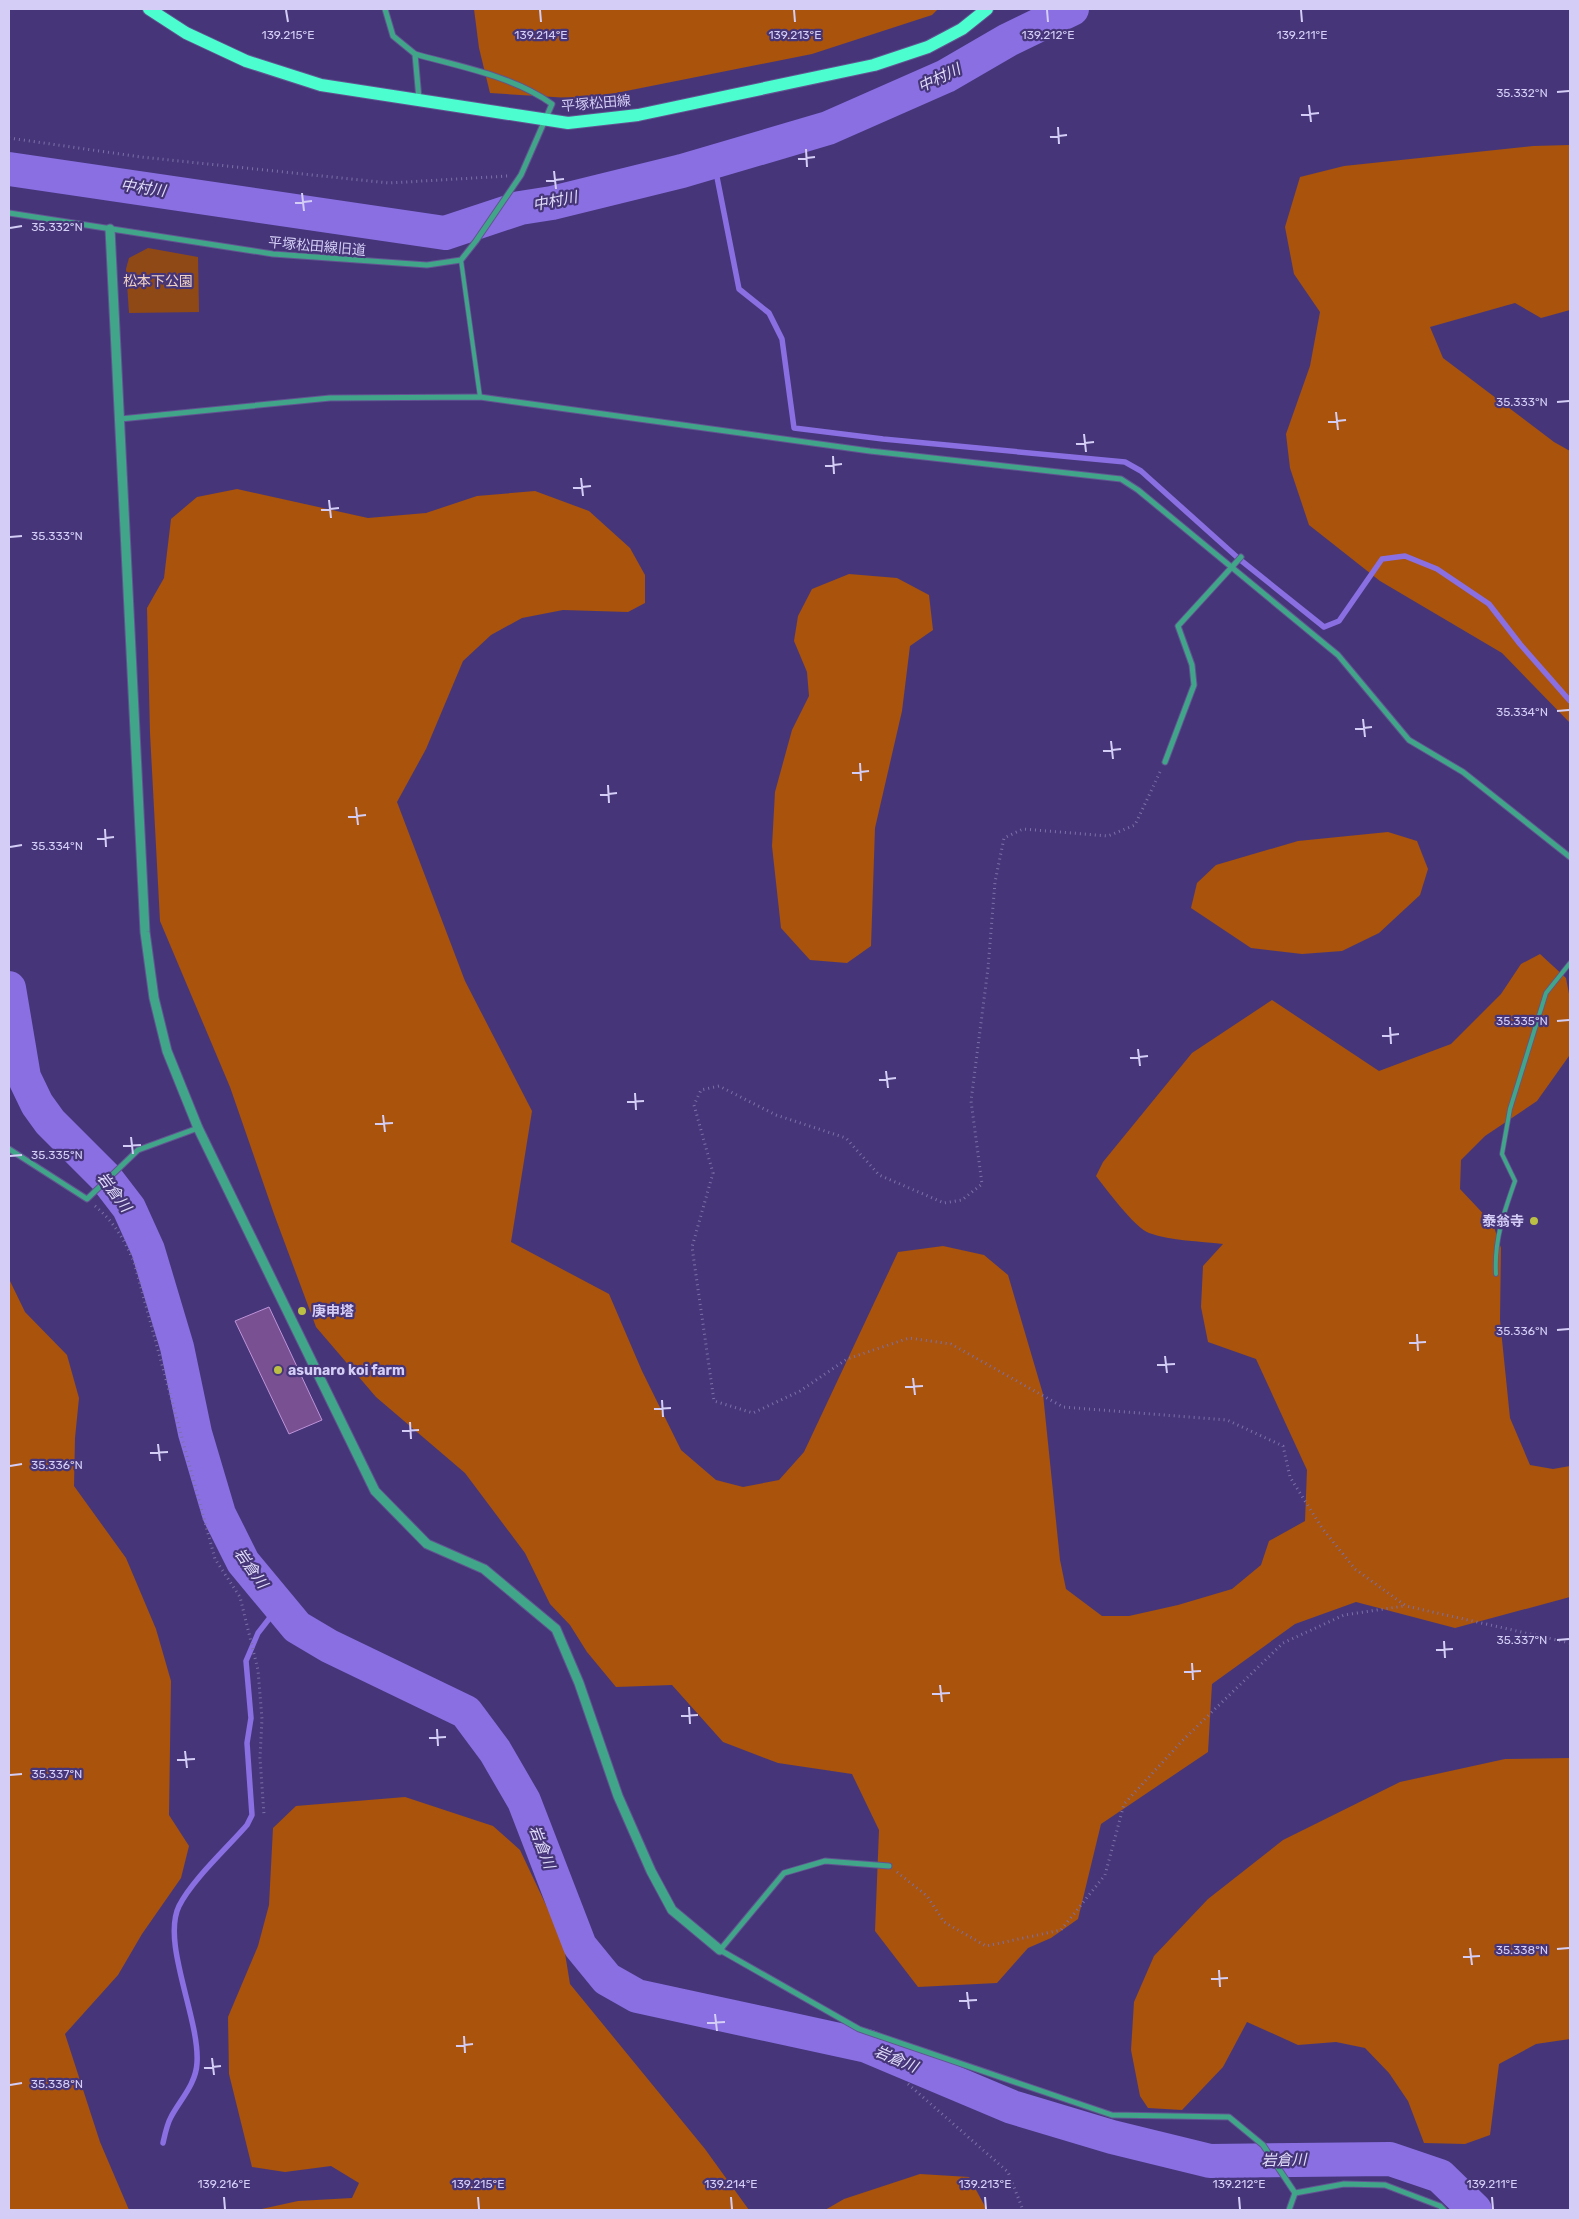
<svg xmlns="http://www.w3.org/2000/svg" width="1579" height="2219" font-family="Rubik,'Noto Sans JP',sans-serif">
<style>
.green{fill:#8f4917}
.forest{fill:#a9530c}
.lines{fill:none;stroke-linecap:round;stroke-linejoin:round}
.stream{stroke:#8a6fe3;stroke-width:5.5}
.river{stroke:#8a6fe3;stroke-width:34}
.building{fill:#795192;stroke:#be93d9}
.service-casing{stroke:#625492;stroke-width:5.5}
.minor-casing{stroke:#625492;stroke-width:7}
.tertiary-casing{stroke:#625492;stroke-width:11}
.primary-casing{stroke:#625492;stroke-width:14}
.path{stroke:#7c70a9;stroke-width:3;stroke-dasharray:1 4;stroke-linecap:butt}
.service{stroke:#41a589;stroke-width:4}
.minor{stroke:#41a589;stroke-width:5}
.tertiary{stroke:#41a589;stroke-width:9}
.primary{stroke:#4cfdcf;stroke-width:12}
.ticks{fill:none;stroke:#d4cef6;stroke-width:2}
.poi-dot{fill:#bbc045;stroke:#463679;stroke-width:2}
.labels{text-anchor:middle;stroke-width:4.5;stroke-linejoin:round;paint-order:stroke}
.street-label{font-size:14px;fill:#d4cef6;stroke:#463679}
.park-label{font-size:14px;fill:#efd2c1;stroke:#463679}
.poi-label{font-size:14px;font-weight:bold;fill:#d4cef6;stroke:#463679;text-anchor:start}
.water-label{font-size:15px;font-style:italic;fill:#e1ddfa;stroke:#463679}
.ticks-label{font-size:12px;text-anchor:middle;fill:#d4cef6;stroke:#463679;stroke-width:4.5;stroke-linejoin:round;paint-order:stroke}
</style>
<rect width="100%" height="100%" fill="#463679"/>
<polygon class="green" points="148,248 198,257 199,312 129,313 126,269 129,258"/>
<g class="forest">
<polygon points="474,9 938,9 932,15 812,54 586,99 490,93 479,48"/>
<polygon points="1570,145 1570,310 1541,318 1515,303 1430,327 1443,358 1554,442 1570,451 1570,723 1502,653 1380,581 1309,525 1290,468 1286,434 1310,366 1320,312 1294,274 1285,227 1300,177 1344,166 1533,146"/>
<path d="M237,489l131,29 58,-5 51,-17 58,-5 54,20 41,37 15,27v28l-17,9 -65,-2 -41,8 -31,17 -28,26 -37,88 -29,53 68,179 67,130 -21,131 98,52 33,77 39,79 35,30 27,7 36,-7 25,-28 94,-200 45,-6 41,9 24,20 35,119 17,166 6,29 36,27h27l49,-11 54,-16 29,-24 8,-24 36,-20 2,-51 -51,-111 -48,-17 -7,-35 2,-41 20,-22c-24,-3 -51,-3 -74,-11 -15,-6 -42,-43 -53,-57l7,-14 89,-109 80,-53 107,71 72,-27 50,-50 20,-30 19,-10 26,24 4,21 -1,57 -32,45 -52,35 -24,24 -1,29 33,35 8,24 -1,72 10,98 20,47 23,4 17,-3v131l-115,31 -99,-26 -61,22 -83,60 -4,68 -107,72 -23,95 -27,19 -23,10 -31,35 -79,4 -43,-56 4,-101 -27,-56 -74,-11 -55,-21 -51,-57 -56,2 -29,-35 -17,-27 -20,-21 -25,-51 -60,-80 -89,-76 -60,-70 -42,-113 -44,-127 -70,-166 -10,-188 -3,-125 17,-30 7,-59 26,-22z"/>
<polygon points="849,574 897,578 929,595 933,630 910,646 902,711 875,828 871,946 847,963 810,960 781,928 772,846 775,792 792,730 809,696 807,672 794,641 798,616 812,589"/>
<polygon points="1388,832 1417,841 1428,869 1420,895 1379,933 1342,951 1302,954 1251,948 1191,908 1197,883 1216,865 1298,841"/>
<polygon points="9,1279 25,1312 67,1355 79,1398 75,1438 74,1486 126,1558 156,1629 171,1681 169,1815 189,1846 181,1878 142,1934 118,1975 65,2034 100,2142 129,2210 9,2210"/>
<polygon points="1570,1758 1570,2039 1536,2044 1499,2064 1490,2135 1465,2144 1424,2143 1408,2101 1389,2073 1365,2048 1336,2042 1298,2045 1247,2022 1223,2067 1182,2110 1148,2108 1140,2096 1131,2050 1134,2002 1154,1956 1208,1899 1283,1840 1400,1782 1505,1759"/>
<polygon points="405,1797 493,1826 520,1850 563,1941 570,1984 705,2149 749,2210 257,2210 298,2201 352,2198 359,2183 331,2166 285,2172 252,2167 229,2074 228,2017 258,1946 269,1905 273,1828 296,1806"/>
<polygon points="920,2174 969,2177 987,2210 825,2210 844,2199"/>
</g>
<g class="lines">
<g class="stream">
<polyline points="714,162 739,289 769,313 782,339 794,428 883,439 1125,462 1141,471 1238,558 1324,627 1339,621 1382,559 1405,556 1437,569 1489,604 1520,644 1570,701"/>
<path d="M163,2143c2,-9 4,-19 8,-26 9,-17 25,-33 26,-54 3,-44 -36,-120 -18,-157 13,-26 48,-58 68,-81l5,-10 -5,-72 4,-25 -5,-57 12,-28 21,-27"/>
</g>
<g class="river">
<polyline points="9,169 445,233 520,208 552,203 682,171 828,128 946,76 1008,40 1072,9"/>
<polyline points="9,988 24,1077 37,1104 50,1122 106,1178 129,1208 148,1250 177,1347 195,1433 219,1514 243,1562 297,1627 329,1646 466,1712 495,1751 524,1801 580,1946 607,1979 637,1996 867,2046 1012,2107 1112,2137 1210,2161 1390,2159 1440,2176 1475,2210"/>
</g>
</g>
<polygon class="building" points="269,1307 322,1420 289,1434 235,1321"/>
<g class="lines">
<defs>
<g id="service">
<polyline points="461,260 480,397"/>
<path d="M1496,1274c-2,-34 8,-62 19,-93l-13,-27 8,-45 36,-116 24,-30"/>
</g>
<g id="minor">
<polyline points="385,9 393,36 415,54 419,99"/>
<path d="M9,213l264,41 154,11 34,-5 15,-19 45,-66 31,-71c-39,-28 -91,-37 -137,-50"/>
<polyline points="120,419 330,398 480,397 870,451 1121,479 1138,490 1338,655 1409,740 1463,772 1570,857"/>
<polyline points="1165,762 1194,685 1192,665 1178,626 1241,557"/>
<polyline points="9,1149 87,1199 138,1150 198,1128"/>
<polyline points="889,1866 825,1861 784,1873 720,1950 859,2029 1112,2115 1229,2117 1263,2145 1295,2193"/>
<polyline points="1295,2193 1344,2184 1385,2185 1440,2206 1444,2210"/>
<polyline points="1289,2210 1295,2193"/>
</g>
<polyline id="tertiary" points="110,229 145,932 154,998 167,1051 198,1128 375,1491 427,1544 484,1569 556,1629 579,1683 618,1796 651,1871 672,1910 720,1950"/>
<polyline id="primary" points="149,9 186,33 246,61 321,85 568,123 638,115 874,65 928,47 962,29 987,9"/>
</defs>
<use href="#service" class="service-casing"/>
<use href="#minor" class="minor-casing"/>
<use href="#tertiary" class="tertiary-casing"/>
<use href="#primary" class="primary-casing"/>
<g class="path">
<polyline points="9,138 141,157 389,183 508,176"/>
<polyline points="1160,772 1135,825 1108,836 1023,829 1004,838 995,882 988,968 971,1101 982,1184 962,1200 944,1203 879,1175 846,1138 776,1115 719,1086 701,1090 694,1105 713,1173 692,1247 714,1401 753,1413 800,1391 847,1359 909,1338 951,1344 1063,1407 1227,1420 1283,1446 1290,1477 1322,1528 1355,1569 1406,1606 1570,1643"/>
<path d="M95,1206c19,16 29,33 39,56l81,297 25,38 18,73 4,49 -2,39 4,57"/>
<polyline points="897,1872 927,1896 944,1922 986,1946 1061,1930 1105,1875 1124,1804 1183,1740 1283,1643 1344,1615 1404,1606"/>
<polyline points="908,2084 1008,2172 1023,2210"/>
</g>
<use href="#service" class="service"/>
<use href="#minor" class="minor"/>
<use href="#tertiary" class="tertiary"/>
<use href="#primary" class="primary"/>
</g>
<path class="ticks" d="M286,10l2,12M540,10l1,12M794,10l1,12M1047,10l1,12M1301,10l1,12M1557,92l12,-1M1309,105l2,17M1301,115l18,-2M1058,127l1,17M1050,137l17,-2M806,149l1,18M798,159l17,-2M554,171l2,18M546,181l18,-2M302,193l2,18M295,203l17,-2M10,228l12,-2M1557,402l12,-1M1336,412l2,18M1328,422l18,-2M1084,434l2,18M1076,444l18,-2M833,456l1,18M825,466l17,-2M581,478l2,18M573,488l18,-2M329,500l2,18M321,510l18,-2M10,537l12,-1M1557,711l12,-1M1363,719l2,18M1355,729l17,-2M1111,741l2,18M1103,751l18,-2M860,763l1,18M852,773l17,-2M608,785l1,18M600,795l17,-2M356,807l2,18M348,817l18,-2M105,829l1,18M97,839l17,-2M10,847l12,-2M1557,1021l12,-1M1390,1027l1,17M1382,1036l17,-2M1138,1049l2,17M1130,1058l18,-2M886,1071l2,17M879,1080l17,-2M635,1093l1,17M627,1102l17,-1M383,1115l2,17M375,1124l18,-1M131,1137l2,17M123,1146l18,-1M10,1156l12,-1M1557,1330l12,-1M1417,1334l1,17M1409,1343l17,-1M1165,1356l2,17M1157,1365l18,-1M913,1378l2,17M905,1387l18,-1M662,1400l1,17M654,1409l17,-1M410,1422l1,17M402,1431l17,-1M158,1444l2,17M150,1453l18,-1M10,1466l12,-2M1557,1640l12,-1M1444,1641l1,17M1436,1650l17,-1M1192,1663l1,17M1184,1672l17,-1M940,1685l2,17M932,1694l18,-1M689,1707l1,17M681,1716l17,-1M437,1729l1,17M429,1738l17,-1M185,1751l2,17M177,1760l18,-1M10,1775l12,-1M1470,1948l2,17M1557,1949l12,-1M1463,1957l17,-1M1219,1970l1,17M1211,1979l17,-1M967,1992l2,17M959,2001l18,-1M715,2014l2,17M707,2023l18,-1M464,2036l1,17M456,2046l17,-2M212,2058l2,17M204,2068l17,-2M10,2085l12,-2M224,2197l1,12M478,2197l1,12M731,2197l1,12M985,2197l1,12M1239,2197l1,12M1492,2197l1,12"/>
<g class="poi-dot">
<circle cx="1534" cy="1221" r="5"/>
<circle cx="302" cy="1311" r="5"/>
<circle cx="278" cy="1370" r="5"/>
</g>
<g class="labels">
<g class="street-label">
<text transform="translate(596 103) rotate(-5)" y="5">平塚松田線</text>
<text transform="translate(317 246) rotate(5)" y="5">平塚松田線旧道</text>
</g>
<g class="park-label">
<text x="158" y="286">松本下公園</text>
</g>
<g class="poi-label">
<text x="1524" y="1226" text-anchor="end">泰翁寺</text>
<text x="312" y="1316">庚申塔</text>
<text x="288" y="1375">asunaro koi farm</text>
</g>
<g class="water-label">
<text transform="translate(939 78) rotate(-26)" y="5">中村川</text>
<text transform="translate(143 188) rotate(8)" y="5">中村川</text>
<text transform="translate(555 201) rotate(-11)" y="5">中村川</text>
<text transform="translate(114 1192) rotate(53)" y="5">岩倉川</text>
<text transform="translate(251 1568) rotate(55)" y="5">岩倉川</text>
<text transform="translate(542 1847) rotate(69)" y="5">岩倉川</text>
<text transform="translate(896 2059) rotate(23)" y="5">岩倉川</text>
<text transform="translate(1284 2160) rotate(-1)" y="5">岩倉川</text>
</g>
</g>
<g class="ticks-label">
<text x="288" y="39">139.215°E</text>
<text x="541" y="39">139.214°E</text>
<text x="795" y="39">139.213°E</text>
<text x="1048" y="39">139.212°E</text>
<text x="1302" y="39">139.211°E</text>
<text x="1522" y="97">35.332°N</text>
<text x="57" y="231">35.332°N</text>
<text x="1522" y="406">35.333°N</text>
<text x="57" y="540">35.333°N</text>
<text x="1522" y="716">35.334°N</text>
<text x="57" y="850">35.334°N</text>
<text x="1522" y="1025">35.335°N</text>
<text x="57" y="1159">35.335°N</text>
<text x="1522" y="1335">35.336°N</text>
<text x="57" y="1469">35.336°N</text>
<text x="1522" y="1644">35.337°N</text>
<text x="57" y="1778">35.337°N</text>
<text x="1522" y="1954">35.338°N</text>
<text x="57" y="2088">35.338°N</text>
<text x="224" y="2188">139.216°E</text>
<text x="478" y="2188">139.215°E</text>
<text x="731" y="2188">139.214°E</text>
<text x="985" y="2188">139.213°E</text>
<text x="1239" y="2188">139.212°E</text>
<text x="1492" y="2188">139.211°E</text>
</g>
<rect width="1579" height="2219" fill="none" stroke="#d4cef6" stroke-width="20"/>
</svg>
